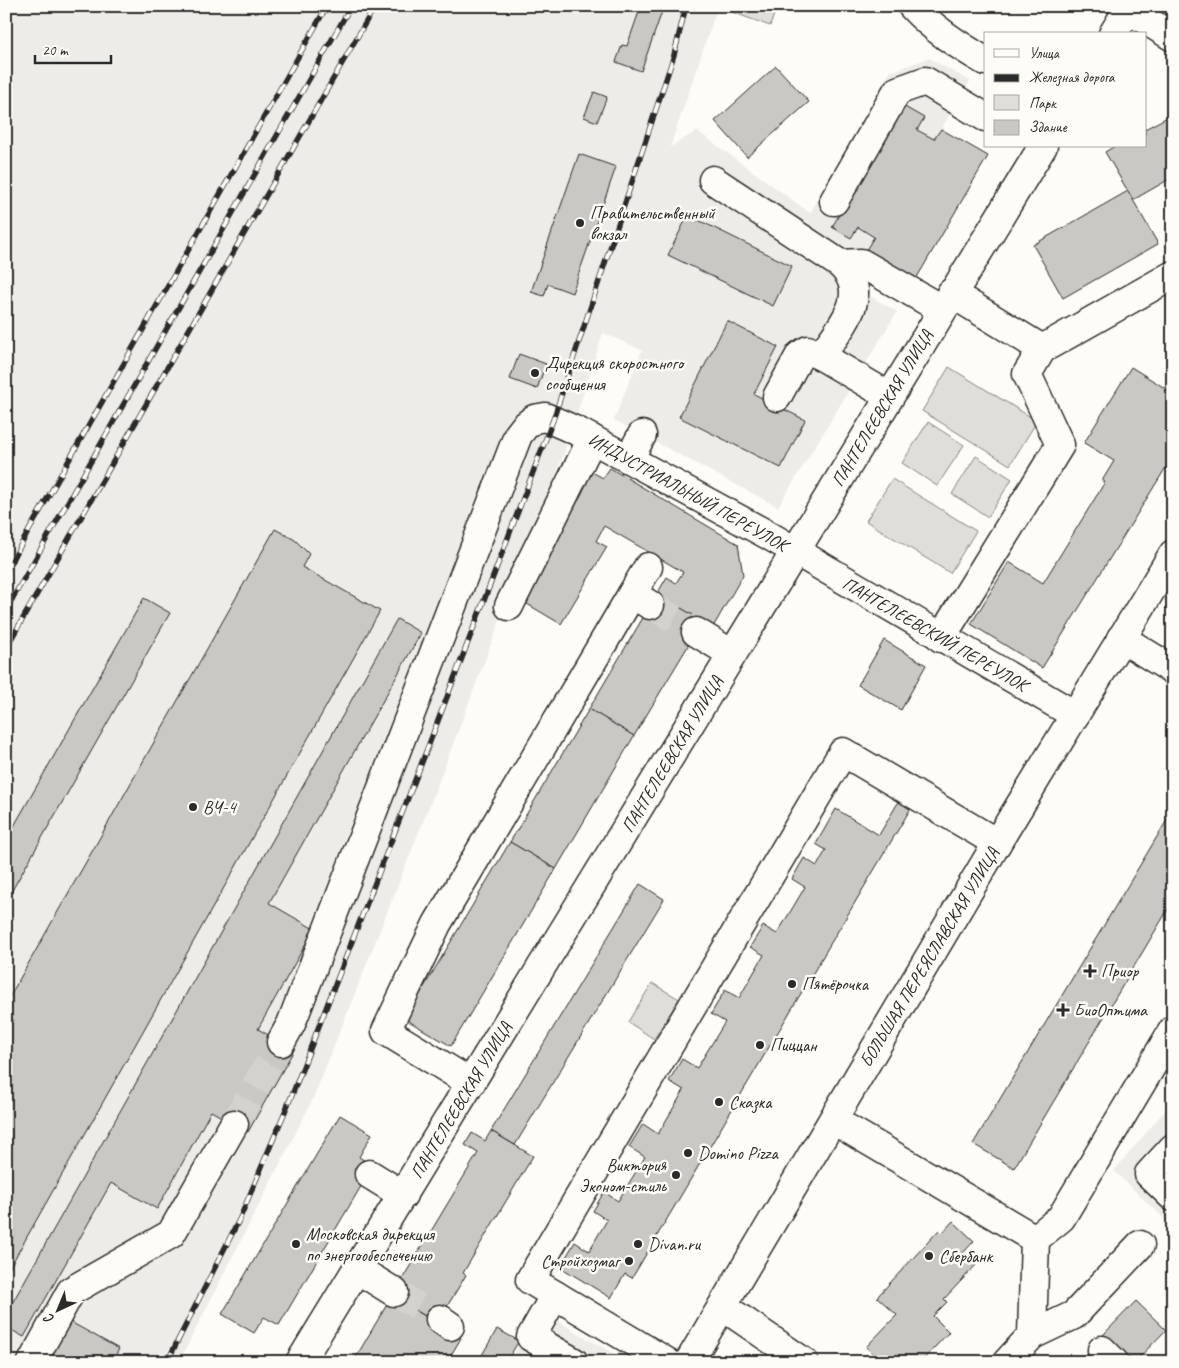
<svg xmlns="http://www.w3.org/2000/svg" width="1179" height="1368" font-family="Caveat,sans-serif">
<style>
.built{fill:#edece8}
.green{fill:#dfdeda;stroke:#858482}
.building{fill:#c9c8c4;stroke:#2b2b2b}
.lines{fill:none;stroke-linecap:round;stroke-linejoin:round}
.minor-tunnel{stroke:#d3d2ce;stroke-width:28;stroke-dasharray:28 14;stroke-linecap:butt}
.minor-casing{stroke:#2b2b2b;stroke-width:31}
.major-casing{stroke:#2b2b2b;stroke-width:31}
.minor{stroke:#fdfcf7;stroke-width:28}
.major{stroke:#fdfcf7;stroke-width:28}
.rail-casing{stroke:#2b2b2b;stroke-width:5.5}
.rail{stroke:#fdfcf7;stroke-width:4;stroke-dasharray:11;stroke-linecap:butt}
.poi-dot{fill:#2b2b2b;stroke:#fdfcf7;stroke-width:2}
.labels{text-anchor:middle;stroke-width:5;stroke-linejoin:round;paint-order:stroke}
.poi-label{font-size:18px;fill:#2b2b2b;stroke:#fdfcf7;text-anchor:start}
.street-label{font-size:18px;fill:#2b2b2b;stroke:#fdfcf7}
</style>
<rect width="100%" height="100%" fill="#fdfcf7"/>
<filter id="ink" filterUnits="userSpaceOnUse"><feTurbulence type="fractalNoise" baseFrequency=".02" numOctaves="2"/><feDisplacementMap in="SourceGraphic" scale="10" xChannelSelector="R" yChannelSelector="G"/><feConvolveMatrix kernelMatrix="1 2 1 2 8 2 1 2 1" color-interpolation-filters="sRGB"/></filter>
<g filter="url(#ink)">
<g class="built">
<polygon points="6,6 718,6 670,147 697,131 810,213 890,72 929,58 970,81 941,129 988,156 916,279 884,261 864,292 897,312 778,507 614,420 642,350 603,333 563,456 432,799 313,1099 179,1362 6,1362"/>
<polygon points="1173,1101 1173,1227 1114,1171"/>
<polygon points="539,1310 628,1362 509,1362"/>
</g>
<g class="green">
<polygon points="734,6 777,6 770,26 732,12"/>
<polygon points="949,367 1037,421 1010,465 922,411"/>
<polygon points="928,422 964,445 937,486 902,463"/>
<polygon points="976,456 1012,479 988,517 952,494"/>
<polygon points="892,479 976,531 950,573 866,521"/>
<polygon points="652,983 679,999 654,1039 628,1022"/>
</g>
<g class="building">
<polygon points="641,6 664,6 641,71 616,62 622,45 627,46"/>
<polygon points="776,66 809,102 747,157 715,121"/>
<polygon points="594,92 607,97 597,122 584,117"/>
<polygon points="903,106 924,118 917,130 934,139 941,129 988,156 916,279 866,250 874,237 858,227 851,238 832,227"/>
<polygon points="1173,114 1173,177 1133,200 1105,152 1115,146 1145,146 1145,129"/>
<polygon points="579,154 616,167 572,293 548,284 544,296 531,292"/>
<polygon points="1128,191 1158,244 1063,298 1033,245"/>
<polygon points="688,215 792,266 773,306 668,255"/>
<polygon points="727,321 778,347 754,394 805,420 781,468 679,417"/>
<polygon points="519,354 546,364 537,389 510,379"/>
<polygon points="1131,367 1173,393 1173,456 1042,668 971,624 1009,562 1043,583 1105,482 1102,481 1114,461 1084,443"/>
<polygon points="610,468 738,544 743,575 713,627 657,594 667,577 676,583 683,572 604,526 596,541 607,547 561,624 517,598 592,472 603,478"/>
<polygon points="275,529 295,540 309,554 302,567 380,611 6,1274 6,1003"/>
<polygon points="657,594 703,621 634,736 589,709"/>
<polygon points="144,598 170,613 6,901 6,840"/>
<polygon points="397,619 421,633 269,903 314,929 258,1029 294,1050 248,1132 211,1111 157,1209 111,1183 24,1337 6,1327 6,1314"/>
<polygon points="884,640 926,665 901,710 858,685"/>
<polygon points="589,709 634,736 556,869 510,842"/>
<polygon points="899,801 911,808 632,1278 625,1274 611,1298 560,1267 575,1242 589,1251 607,1220 593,1211 604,1192 618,1201 645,1157 629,1147 643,1124 658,1134 684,1090 669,1081 682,1059 697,1068 725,1022 711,1014 725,990 739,998 764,955 750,947 763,926 777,934 805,887 792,879 804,858 817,866 826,850 816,844 836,809 879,835"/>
<polygon points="1173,810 1173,901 1014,1168 973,1144"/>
<polygon points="510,842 556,869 451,1046 405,1019"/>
<polygon points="640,884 664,899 515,1145 491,1131"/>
<polygon points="340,1115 372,1134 359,1157 373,1166 279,1325 264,1317 254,1333 222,1314"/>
<polygon points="491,1131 533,1156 463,1273 466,1275 437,1323 392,1296 478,1153 465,1145 472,1133 485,1141"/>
<polygon points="953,1221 974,1241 963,1253 976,1265 944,1299 947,1302 933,1316 949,1332 921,1362 882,1362 866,1347 897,1315 877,1297 939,1230 942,1233"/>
<polygon points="392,1296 461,1338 447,1362 353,1362"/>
<polygon points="1136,1301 1166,1330 1135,1362 1130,1362 1103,1335"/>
<polygon points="67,1320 119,1349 112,1362 44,1362"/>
<polygon points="497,1329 519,1341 506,1362 478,1362"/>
</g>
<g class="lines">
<g class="minor-tunnel">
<polyline points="650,605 696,632"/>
<polyline points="234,1124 281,1042"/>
<polyline points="394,1292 440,1319"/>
</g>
<defs>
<g id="minor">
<path d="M912,6c21,23 46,39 73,55"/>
<polyline points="1128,9 1173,37"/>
<polyline points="1113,34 1130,6"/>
<path d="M713,180l127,84c33,31 0,63 -19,92l-13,-6 -8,5 -23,42"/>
<polyline points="834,201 897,91 925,81 985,117"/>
<polyline points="840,264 861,263 941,309"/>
<polyline points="951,293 1042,349"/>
<polyline points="821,356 889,396"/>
<polyline points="629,459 642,435"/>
<polyline points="632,594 648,567"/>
<polyline points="509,606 592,439"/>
<polyline points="696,632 732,654"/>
<polyline points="941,638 1060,445 1027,374 1042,349 1173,275"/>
<polyline points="1121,638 1173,670"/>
<polyline points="281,1042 291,1024 518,435 525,426 534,419 545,417 579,432 768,535 1075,715"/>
<polyline points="471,1083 386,1031 437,924 632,594 650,605"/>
<polyline points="833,1120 1035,1239 1061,1218 1173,1030"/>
<polyline points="1173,1148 1149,1174 1173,1197"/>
<polyline points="369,1174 403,1195"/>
<polyline points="357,1269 394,1292"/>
<polyline points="555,1295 531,1337 574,1362"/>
<polyline points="722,1306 804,1362"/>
<polyline points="440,1319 450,1326"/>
<polyline points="1032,1335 1035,1239"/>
<polyline points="1102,1350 1114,1362"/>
<polyline points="32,1362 71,1291 171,1234 234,1124"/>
<polyline points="300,1362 1043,146"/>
<polyline points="667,1362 530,1280 843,752 997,843"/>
<polyline points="1007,1362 1032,1335 1074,1315 1140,1245"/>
</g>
<polyline id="major" points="689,1362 997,843 1173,554"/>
</defs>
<use href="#minor" class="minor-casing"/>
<use href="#major" class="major-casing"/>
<use href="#minor" class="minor"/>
<use href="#major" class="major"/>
<defs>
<g id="rail">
<polyline points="6,571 327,6"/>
<polyline points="6,610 351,6"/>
<polyline points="6,648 375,6"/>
<polyline points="167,1362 240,1218 292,1095 431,739 553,420 674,55 686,6"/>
</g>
</defs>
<use href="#rail" class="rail-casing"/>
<use href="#rail" class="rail"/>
</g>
</g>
<g class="poi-dot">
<circle cx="580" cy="223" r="5"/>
<circle cx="535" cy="373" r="5"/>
<circle cx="193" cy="807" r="5"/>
<path d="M1087.5 963.5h5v5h5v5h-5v5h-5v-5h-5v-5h5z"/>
<circle cx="792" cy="984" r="5"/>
<path d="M1060.5 1002.5h5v5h5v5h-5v5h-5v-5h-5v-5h5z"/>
<circle cx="760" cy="1045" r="5"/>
<circle cx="719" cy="1102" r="5"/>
<circle cx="688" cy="1153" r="5"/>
<circle cx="676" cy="1175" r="5"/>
<circle cx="296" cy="1244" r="5"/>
<circle cx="638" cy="1244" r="5"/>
<circle cx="929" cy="1256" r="5"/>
<circle cx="629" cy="1261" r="5"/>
</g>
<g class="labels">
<g class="poi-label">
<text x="590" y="219">Правительственный<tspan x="590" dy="21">вокзал</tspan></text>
<text x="545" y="369">Дирекция скоростного<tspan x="545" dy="21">сообщения</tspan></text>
<text x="203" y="813">ВЧ-4</text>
<text x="1101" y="977">Приор</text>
<text x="802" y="990">Пятёрочка</text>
<text x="1074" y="1016">БиоОптима</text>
<text x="770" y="1051">Пиццан</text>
<text x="729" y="1108">Сказка</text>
<text x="698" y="1159">Domino Pizza</text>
<text x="666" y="1171" text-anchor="end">Виктория<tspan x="666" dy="21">Эконом-стиль</tspan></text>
<text x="306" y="1240">Московская дирекция<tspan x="306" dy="21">по энергообеспечению</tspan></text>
<text x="648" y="1250">Divan.ru</text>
<text x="939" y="1262">Сбербанк</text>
<text x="619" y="1267" text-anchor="end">Стройхозмаг</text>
</g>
<g class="street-label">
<text transform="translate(882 408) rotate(-59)" y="6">ПАНТЕЛЕЕВСКАЯ УЛИЦА</text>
<text transform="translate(688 492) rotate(29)" y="6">ИНДУСТРИАЛЬНЫЙ ПЕРЕУЛОК</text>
<text transform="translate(935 634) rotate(30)" y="6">ПАНТЕЛЕЕВСКИЙ ПЕРЕУЛОК</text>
<text transform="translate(672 754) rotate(-59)" y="6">ПАНТЕЛЕЕВСКАЯ УЛИЦА</text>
<text transform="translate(929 957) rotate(-59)" y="6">БОЛЬШАЯ ПЕРЕЯСЛАВСКАЯ УЛИЦА</text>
<text transform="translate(461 1100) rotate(-59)" y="6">ПАНТЕЛЕЕВСКАЯ УЛИЦА</text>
</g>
</g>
<rect width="1179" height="1368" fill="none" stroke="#fdfcf7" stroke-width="25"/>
<rect x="12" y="12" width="1154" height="1343" fill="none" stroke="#2b2b2b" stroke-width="2" filter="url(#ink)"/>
<rect x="984" y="32" width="162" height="115" fill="#fdfcf7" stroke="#a9a8a5"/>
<rect x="994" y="49" width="25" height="8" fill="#fdfcf7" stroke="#a9a8a5"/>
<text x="1029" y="58" font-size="15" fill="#2b2b2b">Улица</text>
<rect x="994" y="74" width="25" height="8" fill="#2b2b2b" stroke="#a9a8a5"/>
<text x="1029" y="82" font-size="15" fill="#2b2b2b">Железная дорога</text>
<rect x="994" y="95" width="25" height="15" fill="#dfdeda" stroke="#a9a8a5"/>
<text x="1029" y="108" font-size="15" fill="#2b2b2b">Парк</text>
<rect x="994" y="120" width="25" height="15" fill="#c9c8c4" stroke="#a9a8a5"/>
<text x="1029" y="132" font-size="15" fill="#2b2b2b">Здание</text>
<g transform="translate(58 1310) rotate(224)" stroke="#fdfcf7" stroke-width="4" paint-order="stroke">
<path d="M0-4L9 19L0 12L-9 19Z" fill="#2b2b2b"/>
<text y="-8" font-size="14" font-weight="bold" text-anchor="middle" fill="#2b2b2b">С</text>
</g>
<path d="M35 55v8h76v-8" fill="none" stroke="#2b2b2b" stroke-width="2.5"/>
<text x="42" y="55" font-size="15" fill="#2b2b2b" stroke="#fdfcf7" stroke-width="4" paint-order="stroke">20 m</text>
</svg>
